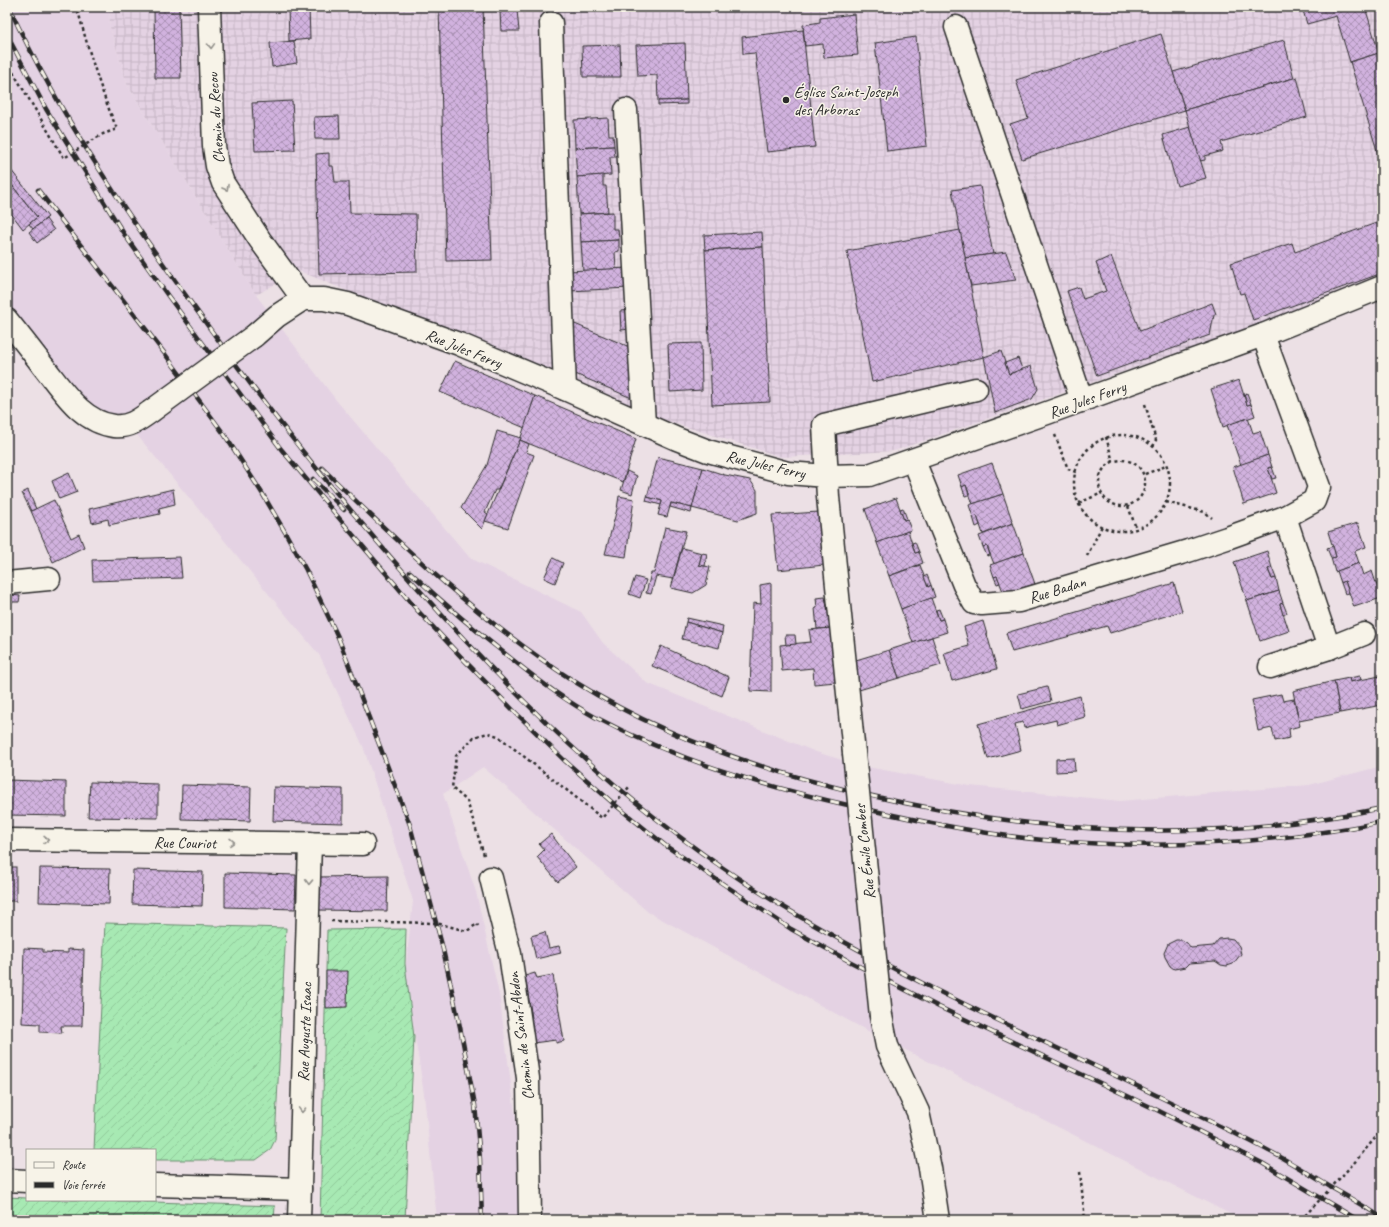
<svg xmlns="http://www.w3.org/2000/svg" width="1389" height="1227" font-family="Caveat,sans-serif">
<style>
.built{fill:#e4d2e3}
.industrial{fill:url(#industrial-grid)}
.garden{fill:url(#garden-furrows);stroke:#698a6f}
.building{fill:url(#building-cross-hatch);stroke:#2b2b2b}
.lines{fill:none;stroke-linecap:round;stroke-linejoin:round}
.minor-casing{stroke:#2b2b2b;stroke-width:25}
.path{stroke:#2b2b2b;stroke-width:2.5;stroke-dasharray:3 3;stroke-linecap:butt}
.minor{stroke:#f7f3e8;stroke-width:22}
.rail-casing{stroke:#2b2b2b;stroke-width:4.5}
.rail{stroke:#f7f3e8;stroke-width:3;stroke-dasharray:9;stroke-linecap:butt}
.minor-bridge-casing{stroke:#2b2b2b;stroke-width:25;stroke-linecap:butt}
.path-bridge{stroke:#2b2b2b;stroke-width:2.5;stroke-dasharray:3 3;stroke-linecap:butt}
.minor-bridge{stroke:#f7f3e8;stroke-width:22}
.oneway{stroke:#918f8a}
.poi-dot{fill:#2b2b2b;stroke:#f7f3e8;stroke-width:1.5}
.labels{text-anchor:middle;stroke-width:3;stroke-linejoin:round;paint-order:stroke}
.poi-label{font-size:16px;fill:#2b2b2b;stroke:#f7f3e8;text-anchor:start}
.street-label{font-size:16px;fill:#2b2b2b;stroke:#f7f3e8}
</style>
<defs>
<pattern id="industrial-grid" width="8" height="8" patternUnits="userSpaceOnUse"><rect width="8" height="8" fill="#e4d2e3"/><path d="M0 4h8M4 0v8" fill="none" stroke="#c4b4c3"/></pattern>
<pattern id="garden-furrows" width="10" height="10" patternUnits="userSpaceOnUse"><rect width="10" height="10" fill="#a7e9b3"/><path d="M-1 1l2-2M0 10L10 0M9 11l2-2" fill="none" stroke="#90c89a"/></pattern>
<pattern id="building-cross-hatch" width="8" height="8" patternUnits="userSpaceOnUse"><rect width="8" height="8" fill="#d1b2de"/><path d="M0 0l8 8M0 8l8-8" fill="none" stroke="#aa91b4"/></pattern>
</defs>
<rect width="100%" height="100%" fill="#ece0e5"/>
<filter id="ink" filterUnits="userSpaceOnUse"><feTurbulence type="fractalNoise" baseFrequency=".025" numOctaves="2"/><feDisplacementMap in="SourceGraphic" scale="8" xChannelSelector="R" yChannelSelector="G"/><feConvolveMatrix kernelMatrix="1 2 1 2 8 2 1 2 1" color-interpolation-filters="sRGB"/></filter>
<g filter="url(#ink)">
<polygon class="built" points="7,7 109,7 110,27 127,84 256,295 336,400 470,558 581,612 603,643 647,683 816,752 862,766 970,786 1120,801 1309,785 1382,766 1382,1220 1242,1220 866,1030 648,912 483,767 443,794 476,892 499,994 516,1121 521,1220 437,1220 424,1094 405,973 413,901 363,746 320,656 133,430 99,425 7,317"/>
<polygon class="industrial" points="109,7 1382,7 1382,282 894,451 782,457 655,417 299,271 256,295 127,84 110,27"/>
<g class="garden">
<polygon points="105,923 286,928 275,1140 270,1150 256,1160 155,1160 155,1150 94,1150"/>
<polygon points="406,929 405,964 414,1037 405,1220 320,1220 327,930"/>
<polygon points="7,1197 27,1198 27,1200 92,1200 275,1206 274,1220 7,1220"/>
</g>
<g class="building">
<polygon points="154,7 179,7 181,78 155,78"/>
<polygon points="288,7 309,7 310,39 289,41"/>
<polygon points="439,7 483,7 492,260 446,261"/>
<polygon points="1302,7 1365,7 1379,53 1350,62 1336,16 1307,24"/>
<polygon points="500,10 517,10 519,31 501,31"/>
<polygon points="854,14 858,55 824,58 823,44 805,46 803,25 820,22 820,18"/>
<polygon points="803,30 815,147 767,152 755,53 743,54 742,37"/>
<polygon points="1161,34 1185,110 1022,159 1010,124 1028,118 1016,80"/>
<polygon points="916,37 927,146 887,151 875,43"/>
<polygon points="1284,40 1294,78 1185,110 1173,72"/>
<polygon points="294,41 297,63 272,67 270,43"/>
<polygon points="685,43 687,100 658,101 657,75 638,76 636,45"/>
<polygon points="620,45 621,77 583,77 582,46"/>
<polygon points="1379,53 1382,64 1382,167 1350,62"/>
<polygon points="1297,77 1307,117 1221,142 1223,151 1205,156 1205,160 1200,161 1185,110"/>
<polygon points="687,100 687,104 658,105 658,101"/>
<polygon points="292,101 295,150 255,151 252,103"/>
<polygon points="339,116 340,139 315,139 314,117"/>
<polygon points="608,118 609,135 613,135 614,146 575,148 574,120"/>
<polygon points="1190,127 1206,178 1177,186 1163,135"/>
<polygon points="614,146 615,157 610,157 611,175 577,177 575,148"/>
<polygon points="329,153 329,166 333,166 335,182 349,182 350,213 416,214 417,272 319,274 316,154"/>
<polygon points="7,165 48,217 33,229 29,224 37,217 7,179"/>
<polygon points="603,175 603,186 606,186 608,212 579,214 577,177"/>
<polygon points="7,179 37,217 23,229 7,208"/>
<polygon points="980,186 993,254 965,258 952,190"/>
<polygon points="613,212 613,229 618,229 619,240 581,242 579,214"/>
<polygon points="46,219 54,230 37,243 29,232"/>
<polygon points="1382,221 1382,273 1253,320 1244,293 1240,294 1231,263 1292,243 1295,252"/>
<polygon points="960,230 984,357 872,382 847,251"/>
<polygon points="762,232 763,247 705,250 704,235"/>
<polygon points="619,240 619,251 615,252 616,269 583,271 581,242"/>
<polygon points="763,247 770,402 712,405 705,250"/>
<polygon points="1006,252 1016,280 971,286 965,258"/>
<polygon points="1111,256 1140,331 1212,303 1216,314 1214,315 1210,335 1097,376 1067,291 1079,287 1083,299 1106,291 1096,263"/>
<polygon points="629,268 629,288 569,291 568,271"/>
<polygon points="630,310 631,329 621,330 620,311"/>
<polygon points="570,322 632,348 634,399 573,373"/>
<polygon points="701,343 702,390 670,392 668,344"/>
<polygon points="1001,351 1009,374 1031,366 1038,389 1032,399 995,413 984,357"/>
<polygon points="1018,358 1022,369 1009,374 1005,363"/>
<polygon points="455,361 535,396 525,428 440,392"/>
<polygon points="1239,380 1247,405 1251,404 1255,416 1223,427 1211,389"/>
<polygon points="1247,393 1251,404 1247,405 1244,394"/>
<polygon points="535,396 636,439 623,482 520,440"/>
<polygon points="1248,418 1253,433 1260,431 1268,455 1241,465 1227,425"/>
<polygon points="497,431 521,438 498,490 495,490 485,512 488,514 482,529 461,508 487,465"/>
<polygon points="520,440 529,444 526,452 534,455 508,528 485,521"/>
<polygon points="1268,455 1272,467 1268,468 1276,493 1244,504 1233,467"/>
<polygon points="658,457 703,468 692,508 671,503 667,517 658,515 662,501 647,497"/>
<polygon points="992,463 1003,494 973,504 966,485 962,487 958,475"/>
<polygon points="1272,467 1276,478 1272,479 1268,468"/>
<polygon points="703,468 725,475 750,480 757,490 757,513 738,520 692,508"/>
<polygon points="627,471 637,476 632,494 621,490"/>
<polygon points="69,473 77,492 59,499 52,481"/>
<polygon points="966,485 969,495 965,496 962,487"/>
<polygon points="173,489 175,504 159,508 160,514 109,525 108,519 92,523 89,509"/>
<polygon points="28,490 36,509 31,511 22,493"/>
<polygon points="1003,494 1013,523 983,534 977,516 973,517 969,505"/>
<polygon points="619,496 634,499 626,557 605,554 617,509"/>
<polygon points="647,497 662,501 661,505 646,501"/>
<polygon points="896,498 904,520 907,519 911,530 877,543 865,509"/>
<polygon points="54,500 71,538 79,534 84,547 53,562 31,511"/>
<polygon points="671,503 692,508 691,513 670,507"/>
<polygon points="903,508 907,519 904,520 900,509"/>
<polygon points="819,512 824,565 778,570 772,515"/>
<polygon points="977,516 980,525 976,527 973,517"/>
<polygon points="1013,523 1024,553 994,564 987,546 983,547 979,536"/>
<polygon points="1358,523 1366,547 1355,551 1359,563 1335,572 1331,558 1336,557 1328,532"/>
<polygon points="665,527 686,531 673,579 656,576 651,594 646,593 651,573 654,573"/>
<polygon points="908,531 915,553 919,552 923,563 889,576 877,543"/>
<polygon points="915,542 919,552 915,553 912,543"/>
<polygon points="987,546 990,555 987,556 983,547"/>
<polygon points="1333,546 1336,557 1331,558 1327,548"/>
<polygon points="682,548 702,553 699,565 710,567 706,585 693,593 671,588"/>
<polygon points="1267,551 1272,568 1268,569 1272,579 1276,578 1279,591 1247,601 1234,562"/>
<polygon points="702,553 707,554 705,566 699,565"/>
<polygon points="1024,553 1035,584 1004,594 997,576 994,577 990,565"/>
<polygon points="180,557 182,578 93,581 92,560"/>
<polygon points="553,558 563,563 555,583 544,578"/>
<polygon points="1359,563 1363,575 1372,571 1381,598 1354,607 1345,581 1341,583 1337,571"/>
<polygon points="920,565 928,587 931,585 935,597 901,609 889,576"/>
<polygon points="1272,568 1276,578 1272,579 1268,569"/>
<polygon points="927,575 931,585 928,587 924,577"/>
<polygon points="997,576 1000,583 997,584 994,577"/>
<polygon points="635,577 646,580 640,598 629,594"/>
<polygon points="1345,581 1349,593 1345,594 1341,583"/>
<polygon points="771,583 771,692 750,691 753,603 761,604 760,585"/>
<polygon points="1174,583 1182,611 1110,633 1107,626 1012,652 1006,633"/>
<polygon points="1279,591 1283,603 1280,604 1289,631 1260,641 1247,601"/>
<polygon points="11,595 20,596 19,602 11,602"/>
<polygon points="825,597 827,607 829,607 831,628 817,629 815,608 817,608 816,598"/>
<polygon points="931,598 939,620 943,619 947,632 913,643 901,609"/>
<polygon points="1283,603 1287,613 1283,615 1280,604"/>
<polygon points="939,609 943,619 939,620 936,610"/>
<polygon points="687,618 723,626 722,633 686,622"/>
<polygon points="983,621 997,669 952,681 944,653 969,646 964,627"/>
<polygon points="686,622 722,633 719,648 682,639"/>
<polygon points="831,628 836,682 814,684 813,668 782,671 780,645 811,642 809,630"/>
<polygon points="785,635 795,635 796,644 786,645"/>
<polygon points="932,637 941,665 899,678 889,650"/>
<polygon points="661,646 729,677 722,696 652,666"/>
<polygon points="889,650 899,678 859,690 856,660"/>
<polygon points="1360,676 1361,680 1350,682 1349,678"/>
<polygon points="1380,676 1382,687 1382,705 1340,713 1334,681 1349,678 1350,682"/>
<polygon points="1334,681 1340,713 1299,721 1293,691"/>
<polygon points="1047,687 1051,701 1022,709 1018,694"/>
<polygon points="1281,694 1283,701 1294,699 1300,726 1289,729 1290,738 1275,741 1272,728 1258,731 1252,700"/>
<polygon points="1080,696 1085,717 1057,725 1056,720 1024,728 1023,722 1015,724 1021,750 988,759 978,724"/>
<polygon points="1074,758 1075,771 1056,772 1056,759"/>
<polygon points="7,780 66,782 66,816 7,815"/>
<polygon points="90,782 158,784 158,818 88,817"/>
<polygon points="182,785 251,787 250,821 181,819"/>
<polygon points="274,787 343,789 343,823 273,821"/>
<polygon points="551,834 576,867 558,882 537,857 544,850 539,844"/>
<rect x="7" y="867" width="9" height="34"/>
<polygon points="40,868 110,869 109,904 39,902"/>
<polygon points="133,870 203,872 202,906 132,904"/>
<polygon points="225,873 296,875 295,909 225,907"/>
<polygon points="388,876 387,911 317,910 317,877"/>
<polygon points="545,932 549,948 559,946 561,953 536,959 531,936"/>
<polygon points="1227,938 1233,939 1239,946 1241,954 1233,964 1227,966 1221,965 1215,961 1190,963 1186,967 1174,969 1170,966 1165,957 1164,953 1168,944 1176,940 1182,940 1187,943 1191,948 1213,946 1219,939"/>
<polygon points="24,948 43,949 43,952 68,953 68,949 84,950 82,1026 61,1026 62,1033 40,1032 40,1024 22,1023"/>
<polygon points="326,971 348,971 347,1007 326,1008"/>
<polygon points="535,973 537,978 553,975 564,1041 556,1043 556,1040 533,1043 530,1019 532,1018 525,976"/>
<polygon points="539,1060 540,1071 536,1072 534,1061"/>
</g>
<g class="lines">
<defs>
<g id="minor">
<polyline points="209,7 214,146 217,166 223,183 260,240 303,299"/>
<polyline points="551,23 565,389"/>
<polyline points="956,27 1082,401"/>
<polyline points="626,110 644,424"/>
<path d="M7,320c12,15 24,30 36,46 19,23 38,56 71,60 14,2 25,-6 36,-14"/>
<polyline points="254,336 277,316 303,299 324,299 348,304 459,344 565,389 677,439 708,451 788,473 826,476 869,475 1047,413 1263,335 1382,287"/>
<polyline points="914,461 964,585 974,603 982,604 1019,601 1188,551 1227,538 1285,517 1314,501 1319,487 1263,335"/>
<polyline points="7,583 49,579"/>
<polyline points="1329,648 1364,634"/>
<polyline points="1270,667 1329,648 1285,517"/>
<polyline points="854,753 828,497 824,425 976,389"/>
<polyline points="7,840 363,844"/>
<polyline points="491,878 510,954 528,1078 530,1220"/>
<polyline points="881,1016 887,1046 918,1112 930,1168 938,1220"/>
<polyline points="7,1180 27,1181"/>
<polyline points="155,1185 300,1189"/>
<polyline points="299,1220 310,843"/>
</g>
</defs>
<use href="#minor" class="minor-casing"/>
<g class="path">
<path d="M7,62l57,96 39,-24 14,-5c-17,-40 -29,-80 -40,-122"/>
<polyline points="1145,404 1156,440 1153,447"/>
<polyline points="1055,435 1068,469 1076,472"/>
<circle cx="1122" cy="483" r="48"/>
<polyline points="1106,437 1113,462"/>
<circle cx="1122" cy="483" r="23"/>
<polyline points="1145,474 1166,466"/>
<polyline points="1166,502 1205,512 1212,518"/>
<polyline points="1079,503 1102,493"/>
<polyline points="1128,506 1136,528"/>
<polyline points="1087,556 1102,526"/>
<polyline points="484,855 467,801 452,788 456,756 474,737 488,733 498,736 602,818 630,786"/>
<polyline points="331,921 436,923 467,931 477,924 478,926"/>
<polyline points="1354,1163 1382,1130"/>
<polyline points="1080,1172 1085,1220"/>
</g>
<use href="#minor" class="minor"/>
<defs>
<g id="rail">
<path d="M9,7c53,114 125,218 199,319 64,90 133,175 206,258 113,128 234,244 383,331 130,77 269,135 404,202 23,11 46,22 68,34 22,11 43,25 65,38 16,9 32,18 48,29"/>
<polyline points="7,35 46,109 124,234 168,296 281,449 349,530 418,611 465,661 516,713 564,760 614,804 666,846 791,929 847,960 939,1007 1155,1109 1262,1163 1358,1220"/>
<polyline points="38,190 165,354 224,434 262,493 285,532 306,570 338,637 410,825 442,945 460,1027 475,1105 480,1159 482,1220"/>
<path d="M322,468c80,78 160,155 255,215 86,54 184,87 282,110 175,41 347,52 523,15"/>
<polyline points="313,479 344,510"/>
<path d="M410,572c33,31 67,60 103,88 26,21 53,41 82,57 81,43 168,69 257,89 63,14 127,28 191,34 114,10 227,4 339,-18"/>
</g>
</defs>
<use href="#rail" class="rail-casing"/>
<use href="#rail" class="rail"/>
<defs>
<g id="minor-bridge">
<polyline points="150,412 254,336"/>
<polyline points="854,753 881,1016"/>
</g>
</defs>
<use href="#minor-bridge" class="minor-bridge-casing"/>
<polyline class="path-bridge" points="1301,1220 1354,1163"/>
<use href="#minor-bridge" class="minor-bridge"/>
</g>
<defs><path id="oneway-chevron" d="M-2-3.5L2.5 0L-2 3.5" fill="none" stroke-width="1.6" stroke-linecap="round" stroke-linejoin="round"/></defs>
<g class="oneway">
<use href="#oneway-chevron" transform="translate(211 46) rotate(88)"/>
<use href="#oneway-chevron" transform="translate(226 188) rotate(61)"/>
<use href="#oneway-chevron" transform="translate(46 840) rotate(1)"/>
<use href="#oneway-chevron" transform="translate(232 842) rotate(1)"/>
<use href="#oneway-chevron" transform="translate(309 882) rotate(92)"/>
<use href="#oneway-chevron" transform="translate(302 1110) rotate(92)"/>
</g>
</g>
<circle class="poi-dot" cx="786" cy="100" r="4"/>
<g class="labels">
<g class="poi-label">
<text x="794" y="97">Église Saint-Joseph<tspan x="794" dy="18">des Arboras</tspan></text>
</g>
<g class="street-label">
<text transform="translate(215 118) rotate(-94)" y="6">Chemin du Recou</text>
<text transform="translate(464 348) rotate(22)" y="6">Rue Jules Ferry</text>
<text transform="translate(1087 399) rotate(-20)" y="6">Rue Jules Ferry</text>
<text transform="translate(766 464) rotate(13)" y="6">Rue Jules Ferry</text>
<text transform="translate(1057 589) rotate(-17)" y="6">Rue Badan</text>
<text transform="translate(185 842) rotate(1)" y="6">Rue Couriot</text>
<text transform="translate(864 852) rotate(-96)" y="6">Rue Émile Combes</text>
<text transform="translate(304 1032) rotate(-88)" y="6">Rue Auguste Isaac</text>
<text transform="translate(520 1036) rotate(-97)" y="6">Chemin de Saint-Abdon</text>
</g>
</g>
<rect width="1389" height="1227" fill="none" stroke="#f7f3e8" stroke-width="24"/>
<rect x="12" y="12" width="1365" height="1203" fill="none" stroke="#2b2b2b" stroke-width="1.5" filter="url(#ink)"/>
<rect x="26" y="1149" width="130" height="52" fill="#f7f3e8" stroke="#a5a39c"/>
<rect x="34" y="1162" width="20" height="6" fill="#f7f3e8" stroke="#a5a39c"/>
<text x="62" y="1169" font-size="12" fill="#2b2b2b">Route</text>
<rect x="34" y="1182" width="20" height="6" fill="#2b2b2b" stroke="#a5a39c"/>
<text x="62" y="1189" font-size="12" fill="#2b2b2b">Voie ferrée</text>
</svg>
